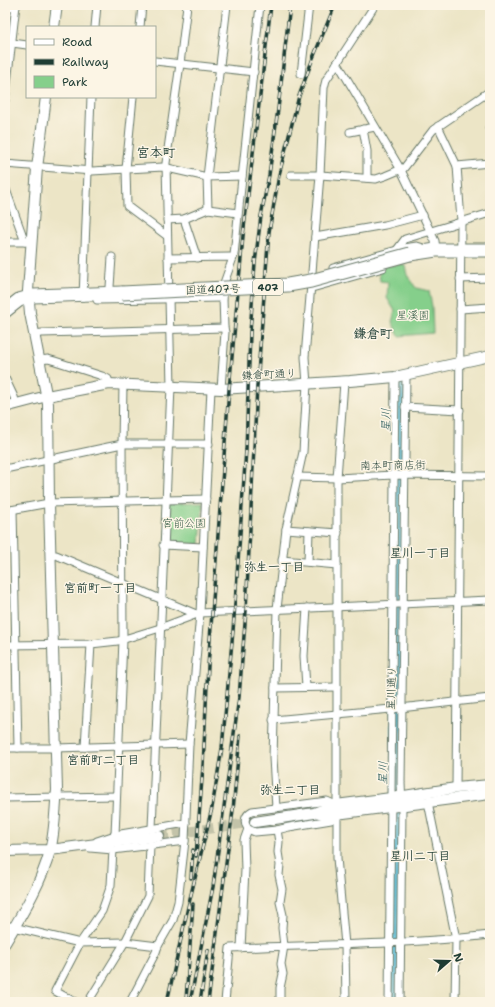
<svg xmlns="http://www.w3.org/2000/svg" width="495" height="1007" font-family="'Shantell Sans','Klee One',sans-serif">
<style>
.green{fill:#85cf8b;stroke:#528660}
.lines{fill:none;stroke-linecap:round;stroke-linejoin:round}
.river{stroke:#63c4e1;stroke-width:11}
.secondary-tunnel{stroke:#c3c3a9;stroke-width:10;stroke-dasharray:10 5;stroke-linecap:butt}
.street-casing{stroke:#677867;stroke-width:9}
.secondary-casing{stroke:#677867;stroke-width:12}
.highway-casing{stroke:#677867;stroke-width:15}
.street{stroke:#fff;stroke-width:7}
.secondary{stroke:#fff;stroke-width:10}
.highway{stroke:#fff;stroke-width:13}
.rail-casing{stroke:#1f3d34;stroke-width:3.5}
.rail{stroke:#fcf5e5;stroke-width:2;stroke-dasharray:6;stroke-linecap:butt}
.highway-bridge-casing{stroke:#677867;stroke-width:15;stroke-linecap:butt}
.highway-bridge{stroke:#fff;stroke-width:13}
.labels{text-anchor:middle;stroke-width:3;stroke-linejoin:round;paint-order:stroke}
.shield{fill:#fcf5e5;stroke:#617469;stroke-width:1}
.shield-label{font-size:10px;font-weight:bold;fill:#1f3d34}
.street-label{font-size:11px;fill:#1f3d34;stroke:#fcf5e5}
.park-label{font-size:11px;fill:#335a45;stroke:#fcf5e5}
.water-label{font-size:12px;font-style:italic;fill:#305f5f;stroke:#fcf5e5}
.neighbourhood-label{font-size:12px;font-weight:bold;fill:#1f3d34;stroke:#fcf5e5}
.quarter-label{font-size:13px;font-weight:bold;fill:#1f3d34;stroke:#fcf5e5}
</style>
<rect width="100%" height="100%" fill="#fcf5e5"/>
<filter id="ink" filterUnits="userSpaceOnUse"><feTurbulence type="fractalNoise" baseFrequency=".025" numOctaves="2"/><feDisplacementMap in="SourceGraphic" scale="8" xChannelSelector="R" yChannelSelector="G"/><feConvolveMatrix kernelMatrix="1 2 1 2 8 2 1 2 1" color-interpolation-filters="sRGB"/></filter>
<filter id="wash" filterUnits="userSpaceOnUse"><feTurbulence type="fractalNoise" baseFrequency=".012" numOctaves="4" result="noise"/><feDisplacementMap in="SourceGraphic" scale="16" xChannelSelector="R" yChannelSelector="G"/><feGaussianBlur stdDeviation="0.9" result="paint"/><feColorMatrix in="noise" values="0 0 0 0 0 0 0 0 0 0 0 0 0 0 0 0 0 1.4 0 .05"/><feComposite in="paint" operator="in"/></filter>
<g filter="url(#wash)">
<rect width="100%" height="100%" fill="#ece5c6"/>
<g class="green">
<polygon points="401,264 405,266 407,275 416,288 429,291 432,306 433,333 399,336 392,322 395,311 387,298 388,282 380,281 379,267"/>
<polygon points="203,502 200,544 166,543 169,503"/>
</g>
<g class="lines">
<g class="river">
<polyline points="399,459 400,382"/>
<polyline points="398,599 399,481"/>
<polyline points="395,937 398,610"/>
<polyline points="394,1002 395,948"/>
</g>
</g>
</g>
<g filter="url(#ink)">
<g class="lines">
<polyline class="secondary-tunnel" points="159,836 255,822"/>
<defs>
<g id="street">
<polyline points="5,6 16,7"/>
<polyline points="95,27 97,5"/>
<polyline points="140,27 142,5"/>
<polyline points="5,42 27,45"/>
<polyline points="155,61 254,72"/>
<polyline points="337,63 340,67 401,170 435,241 436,250"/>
<polyline points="301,74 309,5"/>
<polyline points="133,97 126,169 127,206 167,236"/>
<polyline points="5,100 16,5"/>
<polyline points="438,126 457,166 461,221 456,788"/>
<polyline points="489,128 490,128"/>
<polyline points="363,129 367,151 367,178"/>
<polyline points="350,132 375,127"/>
<polyline points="5,164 92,171 163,167 207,177 242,176"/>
<polyline points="457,166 490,163"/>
<polyline points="291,175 320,175 376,179 385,176 404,168 433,130 490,91"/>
<polyline points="5,187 25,242"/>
<polyline points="208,209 207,177 227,5"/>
<polyline points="184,219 197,258"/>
<polyline points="167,220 184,219 208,209 238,213"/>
<polyline points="315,237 385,225 423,215"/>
<polyline points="5,242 29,242"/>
<polyline points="396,251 405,239 490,213"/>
<polyline points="168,258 230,257 233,258"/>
<polyline points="333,268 404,248 417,246 427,249"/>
<polyline points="460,279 490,278"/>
<polyline points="110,287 112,257"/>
<polyline points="312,288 383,268"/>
<polyline points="83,297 91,97"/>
<polyline points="97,300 223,298"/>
<polyline points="460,309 490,307"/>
<polyline points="35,334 42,333 224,328"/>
<polyline points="40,360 48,359 55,361 102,376 108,379 109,384"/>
<polyline points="5,378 14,397 16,404"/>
<polyline points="344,382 337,478 337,858 345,945 346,1002"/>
<polyline points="221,389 225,332 224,328 223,298 224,283 234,255 260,5"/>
<polyline points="405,407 460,410"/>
<polyline points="5,469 122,444 209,444"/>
<polyline points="297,477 337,478 393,475 490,476"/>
<polyline points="13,510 18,748"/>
<polyline points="5,511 49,503 206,499"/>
<polyline points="286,529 338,533"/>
<polyline points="163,545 203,547"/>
<polyline points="51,555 56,555 196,614"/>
<polyline points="282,560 337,565"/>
<polyline points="308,562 309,531"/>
<polyline points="5,645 91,644 118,641 160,628 200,613 490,600"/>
<polyline points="306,687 304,656 307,608"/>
<polyline points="275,688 337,687"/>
<polyline points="273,720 391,709 490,698"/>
<polyline points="85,747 91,644"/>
<polyline points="5,748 56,748 189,744"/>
<polyline points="5,798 116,796"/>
<polyline points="428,802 456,939 455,1002"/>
<path d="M336,805l-9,-4 -75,10c-7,4 -9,11 -4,18l7,3 22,-2 12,-3 42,-7 5,-6"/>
<polyline points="276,808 273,758 277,609 286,529 303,452 307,384 305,357 320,175 324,88 326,80 375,5"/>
<polyline points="152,828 171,387 166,163 180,64 187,5"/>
<polyline points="277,830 279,842 278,852 280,865 279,875 282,889 280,902 283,915 282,928 284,946 281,964 283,974 280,988 280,1002"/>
<polyline points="115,835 123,640 122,444 123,384"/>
<polyline points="97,841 115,835 186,823"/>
<polyline points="90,848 113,850 185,841"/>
<polyline points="5,925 80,943 125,942 158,946"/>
<polyline points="241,948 245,870 244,840 248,829"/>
<polyline points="75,1002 55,991 80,943 102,911 111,885 113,850"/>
<polyline points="88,1002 125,942 148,896 150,845"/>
<polyline points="130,1002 156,952 158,946 173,920 178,902 185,841 189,744 200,613 211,389"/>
<path d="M225,1002l5,-54c87,-3 174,-3 260,-13"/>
<polyline points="389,1002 395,377"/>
<polyline points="400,1002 402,806 401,783 406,375"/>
</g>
<g id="secondary">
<polyline points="54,27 57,5"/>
<polyline points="5,407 47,396 109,384 221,389 350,381 395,377 490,356"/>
<polyline points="319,813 336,814 490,794"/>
<polyline points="255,822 314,813 336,805 391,798 456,788 490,785"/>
<polyline points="5,851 50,850 159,836"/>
<path d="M5,943c17,-29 36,-59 45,-92 5,-20 5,-41 7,-61l-8,-287 -1,-99 -18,-91 -2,-22 9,-123 9,-71"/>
</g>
<g id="highway">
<polyline points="410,254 436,250 490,250"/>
<polyline points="5,311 19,300 33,296 122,293"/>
</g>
</defs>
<use href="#street" class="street-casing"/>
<use href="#secondary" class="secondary-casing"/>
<use href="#highway" class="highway-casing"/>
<use href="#street" class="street"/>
<use href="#secondary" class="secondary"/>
<use href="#highway" class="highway"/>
<defs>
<g id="rail">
<polyline points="196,856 203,766 208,666 229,390 243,236 271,5"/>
<polyline points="191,878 193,850"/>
<polyline points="186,1000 193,904"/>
<polyline points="167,1002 188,907 212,808 222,748 233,631 246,450 250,333 255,263 261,216 269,175 278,109 290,5"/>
<polyline points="190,1002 213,887 239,697 246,611 257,386 269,232 279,175 299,96 313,58 335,5"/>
<polyline points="200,1002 208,950"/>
<polyline points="208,1002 233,810 240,736"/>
</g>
</defs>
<use href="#rail" class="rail-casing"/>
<use href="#rail" class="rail"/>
<defs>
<polyline id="highway-bridge" points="122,293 288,285 311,281 410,254"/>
</defs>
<use href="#highway-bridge" class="highway-bridge-casing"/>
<use href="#highway-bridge" class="highway-bridge"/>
</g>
</g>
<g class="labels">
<rect class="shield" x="253" y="279" width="30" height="16" rx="3"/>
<g class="shield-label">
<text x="268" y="291">407</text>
</g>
<g class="street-label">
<text transform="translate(213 289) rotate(-2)" y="4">国道407号</text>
<text transform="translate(269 374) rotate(-3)" y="4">鎌倉町通り</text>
<text transform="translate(393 465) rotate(-1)" y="4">南本町商店街</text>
<text transform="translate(391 688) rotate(-89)" y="4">星川通り</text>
</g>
<g class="park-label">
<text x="413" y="319">星溪園</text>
<text x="184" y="527">宮前公園</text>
</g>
<g class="water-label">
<text transform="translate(386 420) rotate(-90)" y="4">星川</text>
<text transform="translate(383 773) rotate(-89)" y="4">星川</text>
</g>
<g class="neighbourhood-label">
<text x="420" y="557">星川一丁目</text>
<text x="274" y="571">弥生一丁目</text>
<text x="100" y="592">宮前町一丁目</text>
<text x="103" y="764">宮前町二丁目</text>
<text x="290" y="794">弥生二丁目</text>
<text x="420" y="860">星川二丁目</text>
</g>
<g class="quarter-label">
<text x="156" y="157">宮本町</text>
<text x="373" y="338">鎌倉町</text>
</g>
</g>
<rect width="495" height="1007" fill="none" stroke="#fcf5e5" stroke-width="20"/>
<rect x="26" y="26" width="130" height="72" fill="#fcf5e5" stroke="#a4ab9e"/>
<rect x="34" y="39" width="20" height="6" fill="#ffffff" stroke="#a4ab9e"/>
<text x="62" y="46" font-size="12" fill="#1f3d34">Road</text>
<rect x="34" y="59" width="20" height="6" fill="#1f3d34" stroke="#a4ab9e"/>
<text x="62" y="66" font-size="12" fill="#1f3d34">Railway</text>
<rect x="34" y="76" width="20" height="12" fill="#85cf8b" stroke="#a4ab9e"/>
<text x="62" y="86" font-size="12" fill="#1f3d34">Park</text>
<g transform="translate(449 961) rotate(70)" stroke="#fcf5e5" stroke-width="3" paint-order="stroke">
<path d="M0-3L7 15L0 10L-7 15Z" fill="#1f3d34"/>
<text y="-6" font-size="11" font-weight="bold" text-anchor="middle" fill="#1f3d34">N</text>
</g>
</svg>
